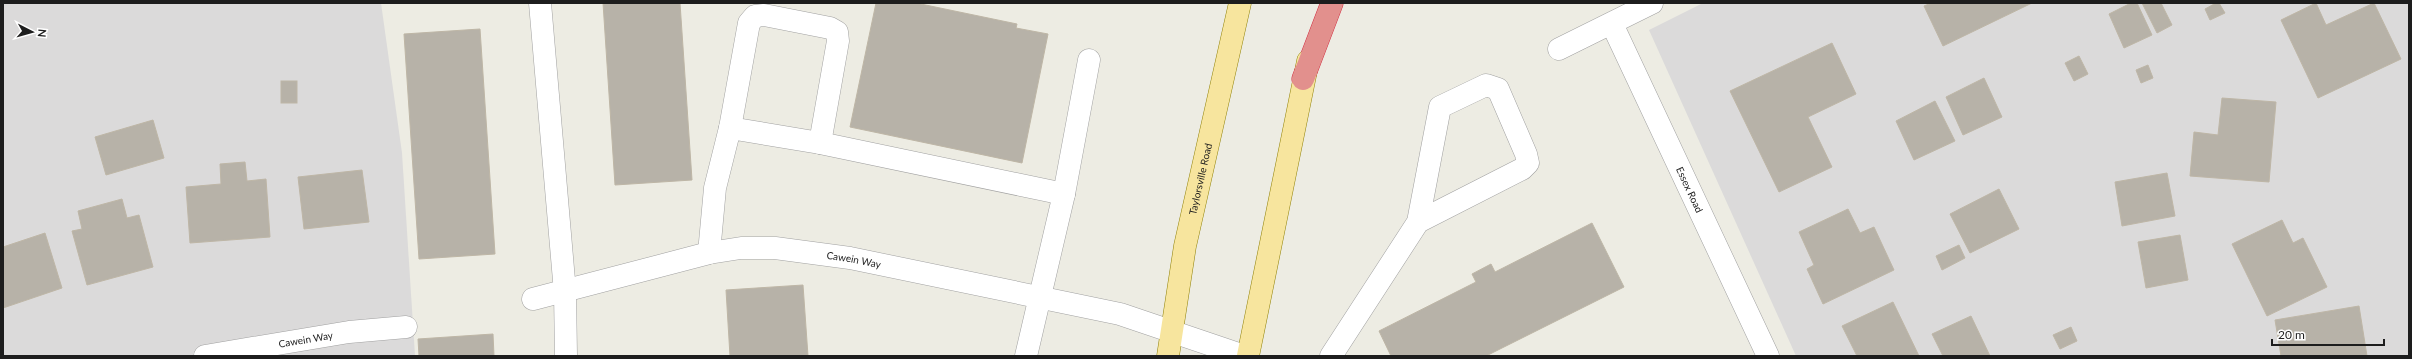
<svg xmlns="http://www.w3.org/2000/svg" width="2412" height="359" font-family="Lato,sans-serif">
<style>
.residential{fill:#dbdada}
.building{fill:#b7b2a8;stroke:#beb6a6}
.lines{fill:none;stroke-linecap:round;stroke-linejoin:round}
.minor-casing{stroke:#a1a1a1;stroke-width:23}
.major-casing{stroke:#8f8006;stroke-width:23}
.highway-casing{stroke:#d02b3f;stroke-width:23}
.minor{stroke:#fff;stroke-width:22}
.major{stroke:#f7e59e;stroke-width:22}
.highway{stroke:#e2908d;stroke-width:22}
.labels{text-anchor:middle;stroke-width:3.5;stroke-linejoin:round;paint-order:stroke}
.street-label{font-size:10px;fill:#1d1d1d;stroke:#fff}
</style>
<rect width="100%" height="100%" fill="#edece3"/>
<g class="residential">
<polygon points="3,3 381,3 402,153 415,356 3,356"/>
<polygon points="1703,3 2409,3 2409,356 1796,356 1649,30"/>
</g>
<g class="building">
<polygon points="603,3 680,3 692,180 615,185"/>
<polygon points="876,3 916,3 1017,24 1016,28 1048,34 1022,163 850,127"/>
<polygon points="1931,3 2032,3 1943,46 1924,6"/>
<polygon points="2131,3 2137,3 2152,35 2124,48 2109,14"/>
<polygon points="2142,3 2161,3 2172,25 2157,33"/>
<polygon points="2216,3 2219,3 2225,13 2210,20 2205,9"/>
<polygon points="2316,3 2326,25 2374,3 2401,59 2318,98 2281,20"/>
<polygon points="480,29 495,254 419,259 404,34"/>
<polygon points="1832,43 1856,94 1808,117 1832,167 1779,192 1730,91"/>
<polygon points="2079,56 2088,74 2074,81 2065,63"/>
<polygon points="2148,65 2153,78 2141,83 2136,70"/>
<polygon points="1984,78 2002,117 1963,135 1946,97"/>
<rect x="281" y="81" width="16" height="22"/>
<polygon points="2222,98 2276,102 2269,182 2190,176 2194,132 2218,135"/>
<polygon points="1935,101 1955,141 1914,160 1896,121"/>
<polygon points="153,120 164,158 106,175 95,137"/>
<polygon points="245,162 247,181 266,179 270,237 190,243 186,187 221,184 220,164"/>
<polygon points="362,170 369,222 304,229 298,177"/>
<polygon points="2167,173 2175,216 2122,226 2115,182"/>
<polygon points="1999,189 2019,229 1970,253 1950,214"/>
<polygon points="122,199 127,218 139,215 153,267 87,285 72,231 82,229 78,211"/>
<polygon points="1848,209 1860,233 1874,227 1894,270 1823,304 1807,269 1814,265 1799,232"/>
<polygon points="2282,220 2293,243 2303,238 2327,287 2267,316 2232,244"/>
<polygon points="1592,223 1624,287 1486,356 1391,356 1379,331 1476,282 1472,274 1491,264 1495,272"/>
<polygon points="45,233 62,288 3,308 3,247"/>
<polygon points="2180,235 2188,280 2146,288 2138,242"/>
<polygon points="1959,245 1965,258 1942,270 1936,256"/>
<polygon points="803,285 808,356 730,356 726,290"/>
<polygon points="1893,302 1919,356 1857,356 1842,326"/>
<polygon points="2359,306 2367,356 2281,356 2275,320"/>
<polygon points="1971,316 1990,356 1943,356 1932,334"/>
<polygon points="2071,327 2077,341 2060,349 2053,335"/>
<polygon points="493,334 494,356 419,356 418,339"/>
</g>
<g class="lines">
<defs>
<g id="minor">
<polyline points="540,3 565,292 566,356"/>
<path id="s1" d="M1612,24l156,332"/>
<polyline points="1559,49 1652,3"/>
<polyline points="730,128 749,23 755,16 764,15 830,28 837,32 838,41 820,143"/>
<polyline points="1064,194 1089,60"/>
<polyline points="709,253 715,188 730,128 820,143 1064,194 1026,356"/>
<path id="s2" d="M533,299l176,-46 32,-5h34l75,10 270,56 124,42"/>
<path id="s3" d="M205,356l144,-24 57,-5"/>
<polyline points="1331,356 1418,222 1440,107 1486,85 1498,89 1526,154 1528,163 1522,169 1418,222"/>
</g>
<g id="major">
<path id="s4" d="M1168,356l17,-110 55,-243"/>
<polyline points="1248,356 1308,61"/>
</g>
<polyline id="highway" points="1303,79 1332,3"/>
</defs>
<use href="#minor" class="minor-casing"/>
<use href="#major" class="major-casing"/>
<use href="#highway" class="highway-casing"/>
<use href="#minor" class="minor"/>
<use href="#major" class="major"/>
<use href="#highway" class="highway"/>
</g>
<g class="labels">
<g class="street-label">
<text dy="4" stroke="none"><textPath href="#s4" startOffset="180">Taylorsville Road</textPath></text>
<text dy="4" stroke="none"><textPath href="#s1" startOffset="183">Essex Road</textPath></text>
<text dy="4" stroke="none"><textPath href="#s2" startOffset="328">Cawein Way</textPath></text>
<text dy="4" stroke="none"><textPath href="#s3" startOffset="102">Cawein Way</textPath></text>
</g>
</g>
<rect width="2412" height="359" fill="none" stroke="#1d1d1d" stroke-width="8"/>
<g transform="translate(32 32) rotate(96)" stroke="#ffffff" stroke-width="3" paint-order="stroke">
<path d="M0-3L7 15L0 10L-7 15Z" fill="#1d1d1d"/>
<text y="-6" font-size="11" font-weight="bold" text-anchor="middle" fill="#1d1d1d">N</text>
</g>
<path d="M2272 339v6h112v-6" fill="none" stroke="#1d1d1d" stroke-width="2"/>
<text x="2278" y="339" font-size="12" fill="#1d1d1d" stroke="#ffffff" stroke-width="3" paint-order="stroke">20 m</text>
</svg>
